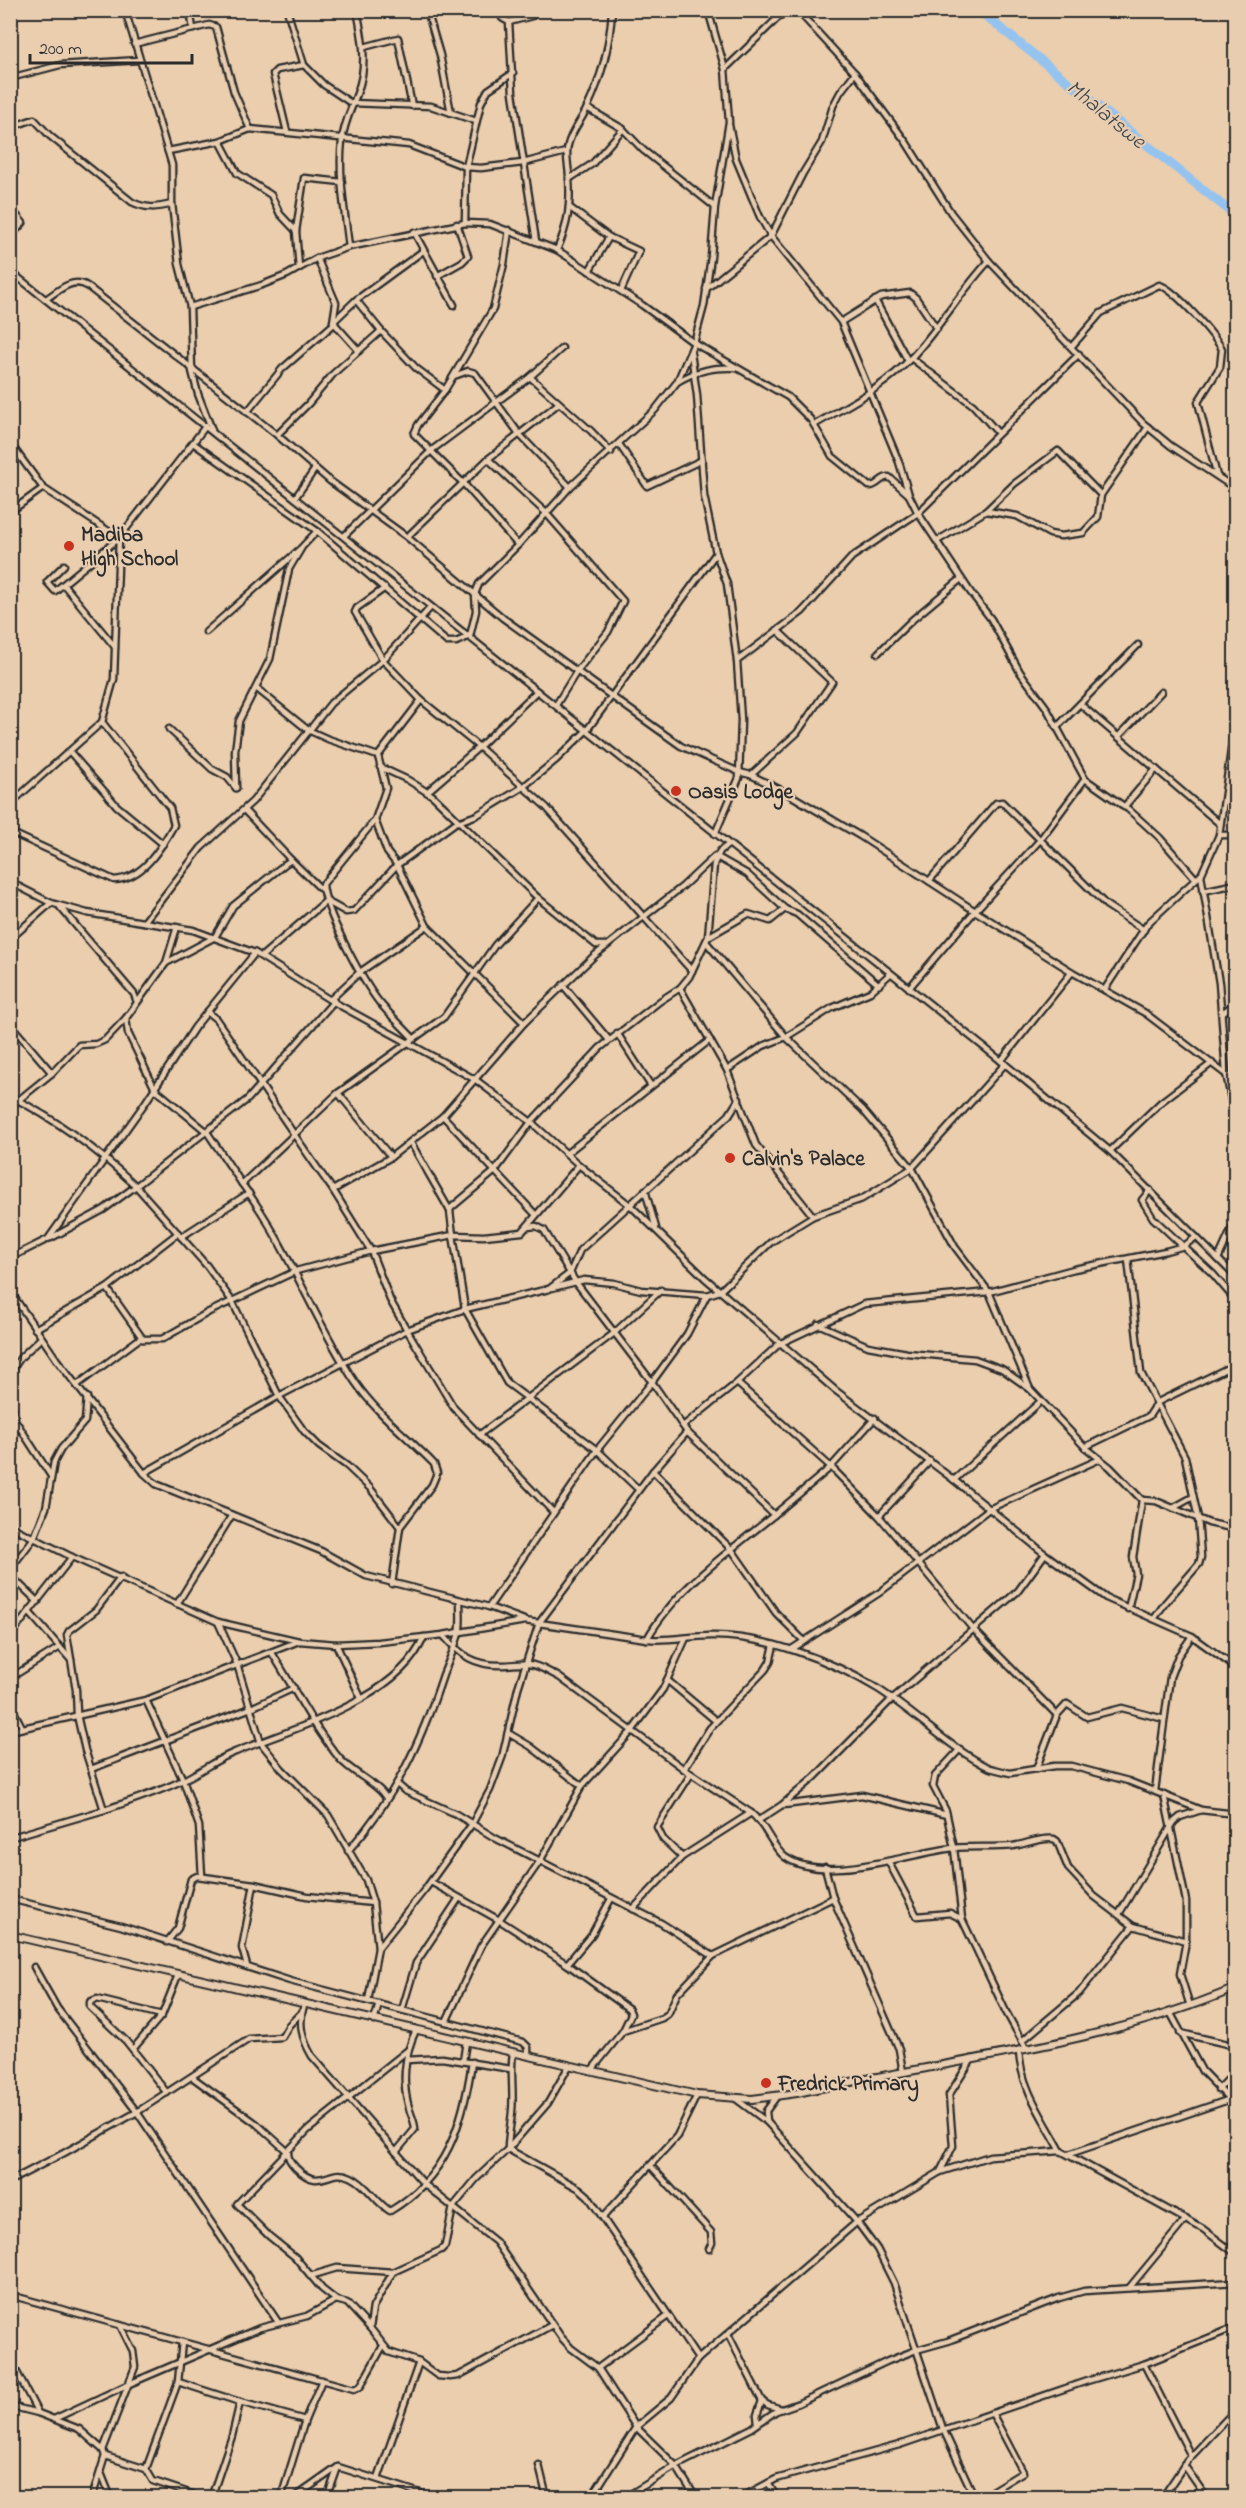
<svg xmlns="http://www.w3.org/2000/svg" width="1246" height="2508" font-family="'Indie Flower',sans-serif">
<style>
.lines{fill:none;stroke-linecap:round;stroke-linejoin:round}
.river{stroke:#95c3f0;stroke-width:9}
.minor-casing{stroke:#2b2b2b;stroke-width:9}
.tertiary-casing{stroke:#2b2b2b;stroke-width:10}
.minor{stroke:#e8cdb0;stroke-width:4.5}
.tertiary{stroke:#e8cdb0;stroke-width:6}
.poi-dot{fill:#c8321e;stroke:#e8cdb0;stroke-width:2}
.labels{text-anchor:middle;stroke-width:4.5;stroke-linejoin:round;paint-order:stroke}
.poi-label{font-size:21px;font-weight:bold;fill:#2b2b2b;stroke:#e8cdb0;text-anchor:start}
.water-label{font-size:22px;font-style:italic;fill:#3b4249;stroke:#e8cdb0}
</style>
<rect width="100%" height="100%" fill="#eaceae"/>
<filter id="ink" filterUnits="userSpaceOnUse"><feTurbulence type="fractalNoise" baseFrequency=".0167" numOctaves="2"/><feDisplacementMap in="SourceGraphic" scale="12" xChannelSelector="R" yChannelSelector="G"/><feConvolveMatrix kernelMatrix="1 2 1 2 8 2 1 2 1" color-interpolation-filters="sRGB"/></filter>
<g filter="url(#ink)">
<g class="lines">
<polyline class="river" points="978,10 1236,216"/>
<defs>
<g id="minor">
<polyline points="125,10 172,165 172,204 179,264 190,307 192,371 198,394 212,430"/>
<polyline points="190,10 193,29"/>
<polyline points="287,10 304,65 324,85 351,103 431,106 476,121"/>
<polyline points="427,10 440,55 451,113"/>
<polyline points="500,10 502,18 509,22 513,93 536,241"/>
<polyline points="797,10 855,73 906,142 951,213 989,261 1143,423 1171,446 1236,489"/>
<polyline points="509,22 532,16 537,10"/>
<polyline points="134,44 209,25 216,27 234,92 250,129"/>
<polyline points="364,47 398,38 412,106"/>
<polyline points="725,69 786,10"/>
<polyline points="10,78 60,65 139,60"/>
<polyline points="587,108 623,129 643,150 715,207"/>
<path d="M10,122l10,2 14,-5 16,17 82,66c14,7 25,6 40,2"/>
<polyline points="729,125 736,159 760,217 771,236 841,322 899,462 909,495 918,513 971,593 991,619 1020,672 1046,707 1085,779 1128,809 1159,837 1196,879 1201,875"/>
<polyline points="287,132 273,74 277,70 304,65"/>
<polyline points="220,141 237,173 271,195 280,214 296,231"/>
<polyline points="168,151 220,141 250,129 409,145 466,167 481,168 523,163 566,152"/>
<polyline points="569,179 592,164 623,129"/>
<polyline points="10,207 23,223 10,237"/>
<polyline points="569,207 609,237 639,251 621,291"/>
<polyline points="465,223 466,167 481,103 488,90 513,73"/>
<polyline points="509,230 504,264 493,309 445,390 418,425 414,434 464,484 518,545"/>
<polyline points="414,232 454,305"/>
<path d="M349,247c-4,-35 -11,-71 -7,-106 2,-21 13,-38 18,-57 7,-25 2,-49 -3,-74"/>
<path d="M557,250c11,-25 14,-45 12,-72 0,-11 -4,-22 -1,-33 3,-13 13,-24 19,-37 15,-31 23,-63 25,-98"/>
<polyline points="317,258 336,303 333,322 359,351"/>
<polyline points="299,268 296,231 304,178 342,182"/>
<polyline points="10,271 1005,1064 1110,1151 1236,1277"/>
<polyline points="589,271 609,237"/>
<polyline points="437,276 462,262 468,256 457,224"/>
<polyline points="706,289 771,236 803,173 822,142 833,106 841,91 855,73"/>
<path d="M46,299c12,-8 26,-22 41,-13l190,149 53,46 77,56 96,81 136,98 42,30 58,26 12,3 36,18 73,43 115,75 -66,77"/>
<polyline points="356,300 381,331"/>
<polyline points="875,300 908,361"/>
<path d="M190,307l72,-22 25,-10 30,-17 32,-11 116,-24 25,1 67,26 85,55 52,38 94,54 23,23 21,36 37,30c9,1 11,-9 20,-9l19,17"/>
<polyline points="333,322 356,300 423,251"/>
<polyline points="841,322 881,297 910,293 916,298 937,329"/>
<path d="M1072,346l29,-33 58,-28c15,3 55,50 63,64l-2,18 -22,35 19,74"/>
<polyline points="562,348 530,377 591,431 611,452"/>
<polyline points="691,353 697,395 704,496 716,553 727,584 737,661"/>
<polyline points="911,358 973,405 998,433"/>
<polyline points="454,376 468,371 475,373 520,435 570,487"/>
<path d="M677,382c20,-12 37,-15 60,-14"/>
<polyline points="247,412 282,369 335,323"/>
<path d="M814,425c34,-20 71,-38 98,-68 28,-30 49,-66 77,-96"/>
<polyline points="277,435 308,404 334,373 381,331 416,368 445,390"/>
<polyline points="10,443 43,488 119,538 114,679 102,722 10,804"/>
<polyline points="193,443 317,531"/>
<polyline points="619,444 647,486 702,460"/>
<polyline points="488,459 546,513 623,601 608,632 577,671 556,705"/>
<polyline points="295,498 315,469"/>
<polyline points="986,511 1017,516 1050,534 1061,536 1083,533 1098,517 1101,495 1148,427"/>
<polyline points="10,512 43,488"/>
<polyline points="344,536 432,450 530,377"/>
<polyline points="407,537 488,459 559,403"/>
<polyline points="937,541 986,511 1014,484 1058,451 1101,495"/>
<polyline points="64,565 47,582 55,591 119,538 205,427"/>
<polyline points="64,585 115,647"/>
<polyline points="385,588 357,608 355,612 383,660 421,700 479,747 546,807 692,971"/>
<polyline points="206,632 300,549"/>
<polyline points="878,653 912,620 961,579"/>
<polyline points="256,688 308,730 328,739 378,756"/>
<polyline points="1080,704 1220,824"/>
<polyline points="1236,715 1219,835 1201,875 1219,983 1226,1073 1236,1126"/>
<polyline points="1057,727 1138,645"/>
<polyline points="169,729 212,769 227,777 236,788"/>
<polyline points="1118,737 1161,692"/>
<polyline points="70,752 117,806 163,844"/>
<polyline points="380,767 408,780 433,796 538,898 596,945 606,945"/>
<polyline points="751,775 797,733 832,682 777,630"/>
<polyline points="1085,779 1040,840 975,911 1074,973 1145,1013 1236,1082"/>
<polyline points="1227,781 1236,778"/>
<polyline points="236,788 235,751 239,721 270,659 289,569 302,547 317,531 447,642 456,642 470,636 476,611 475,594 479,584 518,545 570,487 655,410 677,382 694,343 704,306 711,257 715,207 729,122 725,69 708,10"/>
<polyline points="427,792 479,747 537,691"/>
<polyline points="1124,807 1156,769"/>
<polyline points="244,810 291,860"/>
<polyline points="375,820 387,852 397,865 427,926 524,1023"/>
<path d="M10,832l104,48c29,-1 47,-32 60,-55l-4,-17 -68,-86"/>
<polyline points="715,834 739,778 741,720 737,661 802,612 852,557 918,513 1079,354"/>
<polyline points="1219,835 1236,835"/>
<polyline points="717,857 747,874 785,909 797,914 879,985"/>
<polyline points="929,881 996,803 1002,802 1106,905 1144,930"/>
<polyline points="10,882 51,903 87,913 193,930 255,953 330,1000 476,1080 531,1122 579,1165 631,1206 705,1278 835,1390 954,1480 1045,1554 1106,1598 1192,1636 1236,1668"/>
<polyline points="1203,891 1236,884"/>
<polyline points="60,907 134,994 137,1002"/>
<polyline points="144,922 201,848 253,801 331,703 383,660 431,607"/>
<polyline points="708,937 748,914 770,921 785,909"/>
<polyline points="10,939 51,903"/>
<polyline points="707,943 786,1037 863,1110 912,1168 955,1247 989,1292 1030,1389"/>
<polyline points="262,956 326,901 346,912 354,911 397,865 455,823 477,815 523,787 556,760 587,730 716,553"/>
<polyline points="166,963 177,927"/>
<polyline points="563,985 609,1040"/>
<polyline points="680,988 727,1070 756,1145 813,1216"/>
<polyline points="1105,989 1148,923 1196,879"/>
<polyline points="330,1000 360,972 427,926"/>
<polyline points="334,1001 248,1099 136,1186 207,1266 232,1301 279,1396 304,1431 319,1446 347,1466 370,1488 400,1527"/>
<path d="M207,1012l9,7c40,57 76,115 117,171"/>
<polyline points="1222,1013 1236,1003"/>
<polyline points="126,1018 128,1033 155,1089 207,1132 242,1184"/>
<polyline points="10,1024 52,1073"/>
<polyline points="617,1033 651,1086"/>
<path d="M414,1039c-11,-12 -24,-24 -35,-37 -17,-22 -55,-92 -56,-118l52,-64 11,-32 -8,-32 43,-56"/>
<polyline points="1001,1061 1072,972"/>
<polyline points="727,1070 763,1046 786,1037 832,1008 870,992 890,974"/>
<polyline points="338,1093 391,1157"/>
<path d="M10,1096c47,24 88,54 126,90l-33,24 -52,28"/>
<polyline points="10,1107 52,1073 79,1045 96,1044 105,1040 126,1018 166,963 215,937 233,906 285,864 291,860 323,891"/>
<polyline points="411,1143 450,1211"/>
<polyline points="1110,1151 1161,1102 1212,1063"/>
<polyline points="567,1153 710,1040"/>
<polyline points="579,1165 522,1232 484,1236 453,1235 465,1309 507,1383 597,1450 638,1489"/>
<polyline points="645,1190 656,1228"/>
<polyline points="1150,1190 1142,1200 1153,1218 1213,1274 1236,1301"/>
<polyline points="536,1215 443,1116 524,1023 594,956 683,886 715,856"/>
<polyline points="181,1237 249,1193"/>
<polyline points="10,1258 48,1239 145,1103 195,1027 255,953"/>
<polyline points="1128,1259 1141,1373 1185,1457 1198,1518 1201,1557 1199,1564 1165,1603 1154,1619"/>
<polyline points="1218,1259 1234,1224 1236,1215"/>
<polyline points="107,1288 143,1339"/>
<polyline points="552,1288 584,1280 614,1283 641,1290 707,1295 720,1291 771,1242 787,1232 813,1216 862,1199 912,1168 1005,1064"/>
<polyline points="10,1291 57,1360 144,1473 156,1484 321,1551 366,1576 489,1607 524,1620"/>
<polyline points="818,1324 868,1346 907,1353 975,1359 1002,1369 1030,1389 1085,1447 1110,1467 1142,1500 1133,1557 1136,1574 1128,1609"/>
<polyline points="35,1329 107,1288 178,1233"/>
<polyline points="10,1373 21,1357 41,1338"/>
<polyline points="77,1385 139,1339 162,1339 209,1312 296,1271 371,1251 333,1190 391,1157 443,1116"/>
<polyline points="10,1392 15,1420 51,1476"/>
<polyline points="683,1426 737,1383"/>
<polyline points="687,1432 652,1382 687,1334 707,1295"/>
<polyline points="479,1435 613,1334 661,1290"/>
<polyline points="1085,1447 1149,1416 1158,1402 1236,1364"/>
<polyline points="144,1473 279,1396 407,1330 390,1300 371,1251 453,1235 450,1211 451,1208 495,1171 531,1122 600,1048 660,1001 680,988 689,977 708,937 714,864 720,851 728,845"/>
<path d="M10,1478c7,-19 0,-39 5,-58"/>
<polyline points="954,1480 1041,1401"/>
<polyline points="1142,1500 1156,1501 1209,1523 1236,1529"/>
<polyline points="1173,1508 1193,1497"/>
<polyline points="553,1512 454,1408 407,1330 465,1309 549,1289 570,1273 580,1250 729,1115 739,1099"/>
<polyline points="774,1515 831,1467 875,1418"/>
<polyline points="879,1516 930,1461"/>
<path d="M10,1526l62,31 146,65 81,19 37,3 43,-2 64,-7 82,-14 122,18c22,2 42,-3 64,-3 53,-1 122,25 167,53 38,24 71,59 112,79l20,5 44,-7h17l57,15 73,29 35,4"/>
<polyline points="10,1569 34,1538 46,1508 54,1462 61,1449 85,1421 87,1397"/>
<polyline points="10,1575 38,1602"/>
<path d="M121,1577l-25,33 -27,21 -2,4 9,55 1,25 8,35 19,60c26,-9 52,-17 77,-29 18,-8 34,-21 52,-28 59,-25 165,-52 191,-116"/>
<path d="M392,1584l8,-57 32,-42 5,-12 -3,-9c-26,-27 -57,-50 -79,-82 -42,-63 -67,-137 -113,-198l96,-91 106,-76 51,-72 43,-47"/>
<polyline points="177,1604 232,1515"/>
<polyline points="489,1607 597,1450 652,1382 575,1281 544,1230 536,1226 528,1227"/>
<polyline points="29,1612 71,1660"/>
<polyline points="218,1622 237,1664 261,1743 282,1769 328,1815 366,1880 373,1903 378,1948 368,2001"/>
<path d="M443,1635c18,21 32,31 61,30 8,0 16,-2 24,-1 11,1 21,8 31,13l125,92 67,44c15,12 20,33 34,44 40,28 124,-4 168,-9 20,-2 40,0 60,-2 13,-2 28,-9 41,-7l3,2 11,27 26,28 39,30 53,15"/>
<polyline points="10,1636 72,1557"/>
<path d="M647,1639c28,-50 83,-88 127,-124l-87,-83 -34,39"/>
<polyline points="336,1644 361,1698"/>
<polyline points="792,1649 879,1593 989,1509 1100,1459"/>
<path d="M272,1653c22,35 41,74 68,106 13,15 39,25 46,39"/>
<polyline points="10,1678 60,1647"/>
<polyline points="667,1680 716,1721"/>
<polyline points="10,1704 22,1727"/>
<polyline points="1057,1715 972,1628 879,1516 831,1467 737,1383 779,1344 864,1304 989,1292 1074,1269 1166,1251 1184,1246 1196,1237"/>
<polyline points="10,1731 146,1700"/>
<polyline points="508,1733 530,1746 582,1786"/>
<polyline points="960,1749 935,1776 933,1786 946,1811 954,1848 962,1919 1006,2012 1026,2048"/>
<polyline points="91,1769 251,1708 294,1688"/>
<polyline points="684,1769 710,1728 765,1670 770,1662 774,1645"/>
<polyline points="1036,1769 1057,1715 1067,1704 1087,1717 1122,1708 1164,1719"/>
<polyline points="397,1784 405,1791 456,1814 495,1838 661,1923 713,1956 677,1994 668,2014 662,2018 623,2031"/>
<polyline points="1155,1791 1170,1677 1178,1656 1192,1636"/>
<polyline points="1164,1795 1186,1901 1186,1941 1180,1974 1190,2006"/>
<polyline points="784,1805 862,1795 947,1815"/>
<polyline points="759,1820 782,1805 815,1777 892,1699 1018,1591 1045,1554"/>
<polyline points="10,1830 12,1837 10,1841"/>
<polyline points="12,1837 104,1810"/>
<path d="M348,1851c47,-53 73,-109 95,-176 4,-11 17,-38 17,-47 1,-9 0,-19 0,-28"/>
<polyline points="682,1857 663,1839 657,1827 691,1774"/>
<polyline points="888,1861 917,1916 950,1913 962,1919"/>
<polyline points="825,1867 833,1898 899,2049 903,2072"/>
<polyline points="202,1876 199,1826 183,1780 146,1700 299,1641"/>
<polyline points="431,1882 499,1920 567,1964 629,2009 631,2014 623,2031 591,2071"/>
<polyline points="10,1899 121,1926 290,1981 523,2042 528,2047 528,2056"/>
<polyline points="633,1909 682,1857 751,1813"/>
<polyline points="1119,1914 1174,1822 1180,1817 1201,1810"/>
<polyline points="167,1942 178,1928 191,1879 197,1876 254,1884 307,1896 373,1903"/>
<polyline points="378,1948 426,1888 472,1824 490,1790 502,1758 518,1688 539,1623 653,1471 732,1550 776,1613 803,1640"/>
<polyline points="713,1956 833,1898"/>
<polyline points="567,1964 592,1934 611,1899"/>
<polyline points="247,1966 242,1948 254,1884"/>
<polyline points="34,1967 57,2008 137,2112 278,2322"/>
<path d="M304,2005c-6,19 -2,34 8,51l112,128 72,58 65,95 10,11 27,20 38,59 40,39 20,32"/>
<polyline points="402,2010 416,1963 459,1898"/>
<polyline points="1170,2012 1202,2071 1236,2106"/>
<polyline points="162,2015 97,1999 90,2002 90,2007 126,2041 167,2093"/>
<polyline points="374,2021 379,2004"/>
<polyline points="446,2022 481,1946 540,1861 582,1786 632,1731 663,1689 686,1638"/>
<polyline points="1180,2033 1236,2046"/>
<polyline points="1022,2041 1079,1993 1133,1926"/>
<polyline points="133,2049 162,2015 178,1975"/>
<path d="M1019,2050c1,37 25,69 42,101"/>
<polyline points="407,2060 442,2058 511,2069"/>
<polyline points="463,2061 466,2042"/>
<path d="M192,2077l65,47 31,28c0,8 3,10 8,16 25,25 33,-2 55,9 17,8 24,25 39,34 57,-34 73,-87 82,-149"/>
<polyline points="1218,2090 1236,2071"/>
<polyline points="736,2099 767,2122 857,2222 877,2249 894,2283 943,2429 975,2498"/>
<polyline points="767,2122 766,2111 777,2096"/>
<polyline points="508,2149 580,2189 588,2196 698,2359"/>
<path d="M508,2149c0,-14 3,-25 4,-38 2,-20 -2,-39 1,-58"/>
<path d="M396,2152l19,-23c0,-6 -3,-12 -5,-18 -9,-27 -6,-56 6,-81"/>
<polyline points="1069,2154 1228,2100"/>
<polyline points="651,2166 711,2232 712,2243 709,2249"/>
<polyline points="940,2172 953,2146 949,2095 972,2059"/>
<polyline points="10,2181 64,2153 137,2112 249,2039 282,2037 289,2025 301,2013"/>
<polyline points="603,2217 677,2136 697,2095"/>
<polyline points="393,2272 373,2307 370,2328 389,2352 419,2362 438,2376 450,2377 458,2376 552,2325"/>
<polyline points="310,2276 337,2268 393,2272 441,2250 445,2246 453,2207 476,2179 508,2149 548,2103 569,2066"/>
<polyline points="1129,2288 1186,2219"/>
<polyline points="10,2295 354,2389 360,2387 383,2346"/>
<polyline points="370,2328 347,2303 336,2300 322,2289 295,2257 269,2236 237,2204 308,2130 408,2050"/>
<polyline points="728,2334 762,2401 768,2405 781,2409"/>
<polyline points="10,2359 38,2413 79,2429 103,2450"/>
<polyline points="1144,2364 1191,2456"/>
<polyline points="598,2368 668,2316"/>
<polyline points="178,2382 240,2402 232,2436 211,2498"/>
<polyline points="240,2402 305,2420"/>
<polyline points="10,2406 38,2413"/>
<polyline points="54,2419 129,2384 260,2328 307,2316 336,2300"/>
<polyline points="758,2423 757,2415 762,2401"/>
<polyline points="105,2456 146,2469 153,2481 204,2498"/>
<polyline points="539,2465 547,2498"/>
<polyline points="1184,2465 1207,2498"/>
<polyline points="146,2469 178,2382 182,2342"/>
<polyline points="101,2473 111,2498"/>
<polyline points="378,2479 419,2362"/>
<polyline points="768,2483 777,2498"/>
<polyline points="92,2498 105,2456 103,2450 135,2367 133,2351 120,2325"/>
<polyline points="281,2498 305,2420 322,2380"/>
<polyline points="294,2498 338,2467 436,2498"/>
<polyline points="327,2498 338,2467"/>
<polyline points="591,2498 636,2427 671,2398 698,2359 857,2222 940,2172 990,2156 1061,2151 1203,2229 1236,2254"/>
<polyline points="624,2498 676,2466 752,2428 776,2411 799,2403 888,2361 916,2350 948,2341 1059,2298 1084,2291 1236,2282"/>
<polyline points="740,2498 776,2479 899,2445 1087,2381 1144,2364 1236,2327"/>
<polyline points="980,2498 1023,2472 992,2413"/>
<polyline points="1162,2498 1187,2461 1236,2409"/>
</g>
<path id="tertiary" d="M10,1935l687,160 55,4 45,-6c146,-32 299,-46 439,-105"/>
</defs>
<use href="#minor" class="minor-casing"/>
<use href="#tertiary" class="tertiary-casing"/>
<use href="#minor" class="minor"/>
<use href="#tertiary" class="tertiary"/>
</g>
</g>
<g class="poi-dot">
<circle cx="69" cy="546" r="6"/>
<circle cx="676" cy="791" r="6"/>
<circle cx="730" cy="1158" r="6"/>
<circle cx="766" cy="2083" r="6"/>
</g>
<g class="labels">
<g class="poi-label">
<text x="81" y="541">Madiba<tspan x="81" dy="24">High School</tspan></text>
<text x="688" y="798">Oasis Lodge</text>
<text x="742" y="1165">Calvin's Palace</text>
<text x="778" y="2090">Fredrick Primary</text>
</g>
<g class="water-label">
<text transform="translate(1107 113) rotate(39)" y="8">Mhalatswe</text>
</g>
</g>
<rect width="1246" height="2508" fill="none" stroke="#e8cdb0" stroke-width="36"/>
<rect x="18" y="18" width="1210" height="2472" fill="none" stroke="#2b2b2b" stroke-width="2" filter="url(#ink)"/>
<path d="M30 54v9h162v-9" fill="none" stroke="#2b2b2b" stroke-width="3"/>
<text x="39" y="54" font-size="18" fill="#2b2b2b" stroke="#e8cdb0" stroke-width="4.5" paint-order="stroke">200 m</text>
</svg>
